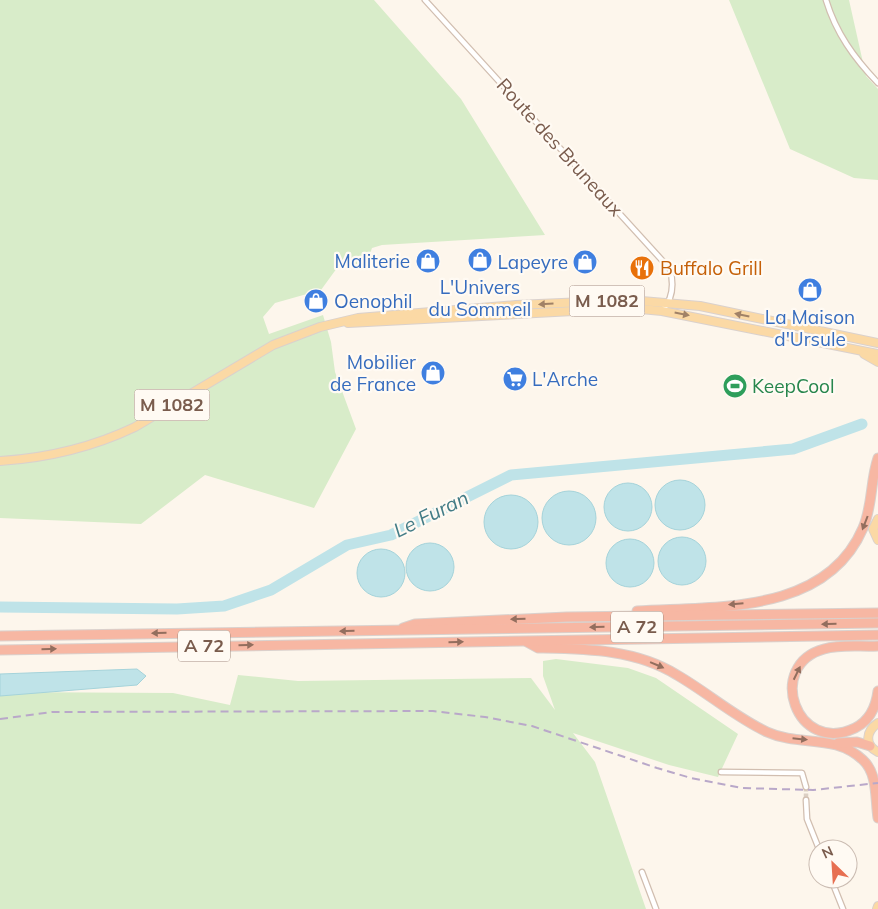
<svg xmlns="http://www.w3.org/2000/svg" width="878" height="909" font-family="Mulish,sans-serif">
<style>
.green{fill:#d8ecc9}
.water{fill:#bfe3e8;stroke:#a5d3da}
.lines{fill:none;stroke-linecap:round;stroke-linejoin:round}
.river{stroke:#bfe3e8;stroke-width:11}
.street-tunnel{stroke:#dcd0c4;stroke-width:4.5;stroke-dasharray:4.5 2;stroke-linecap:butt}
.street-casing{stroke:#d1beb0;stroke-width:7}
.primary-casing{stroke:#dad1cd;stroke-width:10}
.highway-casing{stroke:#dad1cd;stroke-width:11}
.street{stroke:#fff;stroke-width:4.5}
.primary{stroke:#fbd9a5;stroke-width:8}
.highway{stroke:#f7b7a3;stroke-width:9}
.rail{stroke:#b9a8c9;stroke-width:2;stroke-dasharray:8 5;stroke-linecap:butt}
.oneway{fill:#a18267}
.oneway2{fill:#936e5e}
.labels{text-anchor:middle;stroke-width:4.5;stroke-linejoin:round;paint-order:stroke}
.shield{fill:#fffaf3;stroke:#a28b7f;stroke-width:1}
.shield-label{font-size:18px;font-weight:bold;fill:#7a5c4d}
.street-label{font-size:19px;fill:#7a5c4d;stroke:#fffaf3}
.shop-label{font-size:19px;fill:#366cbe;stroke:#fffaf3;text-anchor:end}
.food-label{font-size:19px;fill:#c56008;stroke:#fffaf3;text-anchor:start}
.leisure-label{font-size:19px;fill:#27864d;stroke:#fffaf3;text-anchor:start}
.water-label{font-size:20px;font-style:italic;fill:#437c86;stroke:#fffaf3}
</style>
<rect width="100%" height="100%" fill="#fdf6ec"/>
<g class="green">
<polygon points="0,0 374,0 461,99 545,235 382,245 372,248 367,262 337,268 321,290 275,303 263,317 269,334 323,315 331,342 335,372 356,429 314,508 205,475 141,524 0,518"/>
<polygon points="729,0 849,0 866,76 878,89 878,180 854,178 790,149"/>
<polygon points="556,659 628,668 656,678 738,734 718,777 669,765 573,733 595,762 646,909 0,909 0,692 173,693 230,705 238,675 298,681 531,678 555,710 543,676 543,661"/>
</g>
<g class="water">
<circle cx="680" cy="505" r="25"/>
<circle cx="628" cy="507" r="24"/>
<circle cx="569" cy="518" r="27"/>
<circle cx="511" cy="522" r="27"/>
<circle cx="682" cy="561" r="24"/>
<circle cx="630" cy="563" r="24"/>
<circle cx="430" cy="567" r="24"/>
<circle cx="381" cy="573" r="24"/>
<polygon points="137,669 146,676 137,685 0,696 0,674"/>
</g>
<g class="lines">
<polyline class="river" points="0,607 177,609 224,606 271,590 347,545 391,535 511,475 793,449 862,424"/>
<polyline class="street-tunnel" points="806,787 806,800"/>
<defs>
<g id="street">
<path d="M425,0l245,269c4,15 3,30 -8,42"/>
<path d="M826,0c10,33 28,58 52,83"/>
<polyline points="721,772 802,773 806,787"/>
<polyline points="806,800 807,819 819,849"/>
<polyline points="642,872 656,909"/>
<polyline points="831,879 843,909"/>
</g>
<g id="primary">
<polyline points="348,323 630,308 662,311 878,354"/>
<polyline points="864,354 878,362"/>
<path d="M0,461c48,-3 91,-13 135,-34l138,-82 47,-18 38,-9 158,-13 114,-5 70,6 178,37"/>
<polyline points="878,519 873,529 878,540"/>
<path d="M878,723c-12,8 -14,22 0,29"/>
<polyline points="877,909 878,906"/>
</g>
<g id="highway">
<path d="M637,611c78,-5 189,4 226,-83 10,-23 7,-47 15,-70"/>
<polyline points="403,628 415,624 567,617 878,613"/>
<polyline points="0,636 878,623"/>
<path d="M527,642l11,6c48,1 97,1 139,27 31,18 58,42 90,57 33,15 67,1 96,28 15,14 12,39 15,58"/>
<path d="M878,646c-17,1 -37,-2 -54,3 -59,16 -28,107 31,79 14,-7 21,-21 23,-37"/>
<polyline points="0,650 878,635"/>
<polyline points="838,743 857,742 870,746"/>
</g>
</defs>
<use href="#street" class="street-casing"/>
<use href="#primary" class="primary-casing"/>
<use href="#highway" class="highway-casing"/>
<use href="#street" class="street"/>
<use href="#primary" class="primary"/>
<use href="#highway" class="highway"/>
<polyline class="rail" points="0,719 52,712 433,711 485,717 532,726 657,768 691,778 742,788 813,790 878,783"/>
</g>
<defs><path id="oneway-solid" d="M-6-.8H1V-3.2L6.5 0L1 3.2V.8H-6Z" transform="scale(1.25)"/></defs>
<g class="oneway">
<use href="#oneway-solid" transform="translate(546 304) rotate(177)"/>
<use href="#oneway-solid" transform="translate(682 314) rotate(11)"/>
<use href="#oneway-solid" transform="translate(742 315) rotate(-168)"/>
</g>
<g class="oneway2">
<use href="#oneway-solid" transform="translate(865 523) rotate(111)"/>
<use href="#oneway-solid" transform="translate(736 604) rotate(175)"/>
<use href="#oneway-solid" transform="translate(518 619) rotate(178)"/>
<use href="#oneway-solid" transform="translate(829 624) rotate(179)"/>
<use href="#oneway-solid" transform="translate(597 627) rotate(179)"/>
<use href="#oneway-solid" transform="translate(347 631) rotate(179)"/>
<use href="#oneway-solid" transform="translate(159 633) rotate(179)"/>
<use href="#oneway-solid" transform="translate(456 642) rotate(-1)"/>
<use href="#oneway-solid" transform="translate(246 645) rotate(-1)"/>
<use href="#oneway-solid" transform="translate(49 649) rotate(-1)"/>
<use href="#oneway-solid" transform="translate(657 665) rotate(23)"/>
<use href="#oneway-solid" transform="translate(797 673) rotate(-64)"/>
<use href="#oneway-solid" transform="translate(800 739) rotate(6)"/>
</g>
<defs>
<symbol id="shop-disc" viewBox="-11 -11 22 22"><circle r="9.5" fill="#3f7fe0" stroke="#fffaf3"/><path d="M-5-2.5h2.3a2.7 3.5 0 0 1 5.4 0H5L5.5 6h-11ZM-1.5-2.5h3a1.5 2.3 0 0 0-3 0Z" fill="#fff"/></symbol>
<symbol id="restaurant-disc" viewBox="-11 -11 22 22"><circle r="9.5" fill="#e8710a" stroke="#fffaf3"/><path d="M-5-6h1v4h1v-4h1v4h1v-4h1v5L-1.5 .5V6h-2V.5L-5-1ZM5-6V6H3V1.5H1.5Q1.5-4 5-6Z" fill="#fff"/></symbol>
<symbol id="supermarket-disc" viewBox="-11 -11 22 22"><circle r="9.5" fill="#3f7fe0" stroke="#fffaf3"/><path d="M-6-5.5h2.5l.6 2H6L4.5 2H-2.5L-4.4-4H-6ZM-1.5 3.2a1.3 1.3 0 1 0 .1 0ZM3 3.2a1.3 1.3 0 1 0 .1 0Z" fill="#fff"/></symbol>
<symbol id="stadium-disc" viewBox="-11 -11 22 22"><circle r="9.5" fill="#2e9e5b" stroke="#fffaf3"/><path d="M0-5a6.5 5 0 1 0 0 10a6.5 5 0 1 0 0-10ZM-3.5-1.8h7v3.6h-7Z" fill="#fff"/></symbol>
</defs>
<g fill-rule="evenodd">
<use href="#shop-disc" x="466" y="246" width="28" height="28"/>
<use href="#shop-disc" x="414" y="247" width="28" height="28"/>
<use href="#shop-disc" x="571" y="248" width="28" height="28"/>
<use href="#restaurant-disc" x="628" y="254" width="28" height="28"/>
<use href="#shop-disc" x="796" y="276" width="28" height="28"/>
<use href="#shop-disc" x="302" y="287" width="28" height="28"/>
<use href="#shop-disc" x="419" y="359" width="28" height="28"/>
<use href="#supermarket-disc" x="501" y="365" width="28" height="28"/>
<use href="#stadium-disc" x="721" y="372" width="28" height="28"/>
</g>
<g class="labels">
<g class="shield">
<rect x="569.5" y="285.5" width="75" height="31" rx="4"/>
<rect x="134.5" y="389.5" width="75" height="31" rx="4"/>
<rect x="611" y="611.5" width="52" height="31" rx="4"/>
<rect x="178" y="630.5" width="52" height="31" rx="4"/>
</g>
<g class="shield-label">
<text x="607" y="307">M 1082</text>
<text x="172" y="411">M 1082</text>
<text x="637" y="633">A 72</text>
<text x="204" y="652">A 72</text>
</g>
<g class="street-label">
<text transform="translate(560 147) rotate(48)" y="7">Route des Bruneaux</text>
</g>
<g class="shop-label">
<text x="410" y="268">Maliterie</text>
<text x="568" y="269">Lapeyre</text>
<text x="480" y="294" text-anchor="middle">L'Univers<tspan x="480" dy="22">du Sommeil</tspan></text>
<text x="334" y="308" text-anchor="start">Oenophil</text>
<text x="810" y="324" text-anchor="middle">La Maison<tspan x="810" dy="22">d'Ursule</tspan></text>
<text x="416" y="369">Mobilier<tspan x="416" dy="22">de France</tspan></text>
<text x="532" y="386" text-anchor="start">L'Arche</text>
</g>
<g class="food-label">
<text x="660" y="275">Buffalo Grill</text>
</g>
<g class="leisure-label">
<text x="752" y="393">KeepCool</text>
</g>
<g class="water-label">
<text transform="translate(431 514) rotate(-26)" y="7">Le Furan</text>
</g>
</g>
<g transform="translate(833 864) rotate(335)"><circle r="24" fill="#fffaf3" stroke="#cabbb1"/>
<path d="M0-4L9 19L0 12L-9 19Z" fill="#e76f51"/>
<text y="-8" font-size="14" font-weight="bold" text-anchor="middle" fill="#7a5c4d">N</text>
</g>
</svg>
